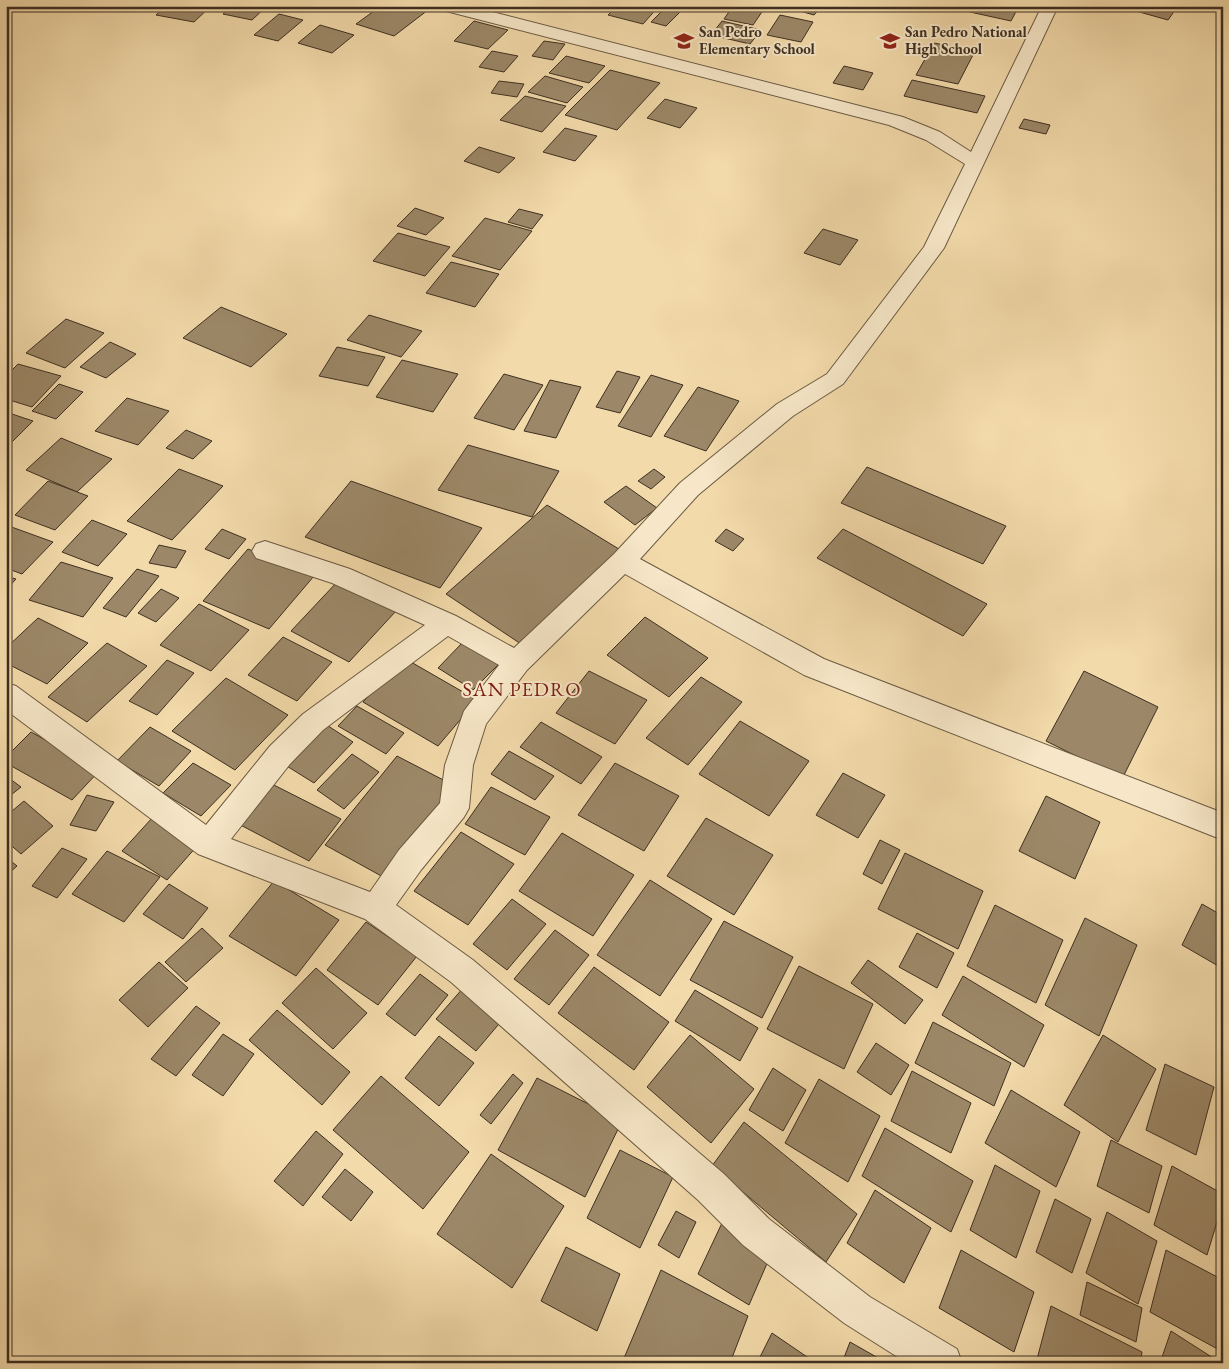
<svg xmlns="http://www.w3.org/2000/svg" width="1229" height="1369" font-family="'EB Garamond',serif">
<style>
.building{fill:#9c8868;stroke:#3d2f21}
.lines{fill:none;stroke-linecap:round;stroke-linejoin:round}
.street-casing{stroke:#6a5a43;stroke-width:2}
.street{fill:#f7e7c8;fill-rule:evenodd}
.labels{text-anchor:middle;stroke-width:4;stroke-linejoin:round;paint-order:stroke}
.far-poi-label{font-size:15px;font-weight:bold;fill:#3d2f21;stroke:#f7e7c8;text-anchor:start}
.quarter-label{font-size:20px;letter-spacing:1px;fill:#7a1f14;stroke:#f7e7c8}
</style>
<rect width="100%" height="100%" fill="#f3daaa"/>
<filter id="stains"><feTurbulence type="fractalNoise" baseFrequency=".004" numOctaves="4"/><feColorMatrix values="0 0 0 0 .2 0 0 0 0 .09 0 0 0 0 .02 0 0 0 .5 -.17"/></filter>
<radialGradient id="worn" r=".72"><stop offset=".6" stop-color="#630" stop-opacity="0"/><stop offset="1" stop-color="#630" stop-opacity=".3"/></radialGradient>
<g class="building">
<polygon points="166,6 211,6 194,22 156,15"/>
<polygon points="232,6 267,6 252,20 223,14"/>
<polygon points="381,6 416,6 428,10 394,36 356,24"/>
<polygon points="617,6 659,6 643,24 608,15"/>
<polygon points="733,6 766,6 753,25 724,19"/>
<polygon points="782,6 822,6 814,15"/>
<polygon points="974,6 1019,6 1011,21 970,12"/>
<polygon points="1118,6 1178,6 1168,20"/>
<polygon points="666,7 681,11 666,26 651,22"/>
<polygon points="279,14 303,20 278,41 254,35"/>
<polygon points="780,15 813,22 801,42 767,35"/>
<polygon points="474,21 508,30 488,49 454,41"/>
<polygon points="722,21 761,30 750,44 711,35"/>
<polygon points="320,25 354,35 332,53 298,43"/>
<polygon points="544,41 565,44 553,60 532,56"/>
<polygon points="934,43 975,51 958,84 916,75"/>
<polygon points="492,51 518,56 504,72 479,67"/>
<polygon points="566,56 605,66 589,83 549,73"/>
<polygon points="844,66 873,73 863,90 833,83"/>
<polygon points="610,70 660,83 617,130 565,115"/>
<polygon points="545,76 583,87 567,103 528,92"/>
<polygon points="912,80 985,96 977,113 904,96"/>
<polygon points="499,81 524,84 517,97 491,93"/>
<polygon points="525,96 566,106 542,132 500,120"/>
<polygon points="665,99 697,108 680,128 647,118"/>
<polygon points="1024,119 1050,125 1046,134 1019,128"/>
<polygon points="565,128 597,136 575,161 543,152"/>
<polygon points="479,147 515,158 499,173 464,161"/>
<polygon points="415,208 444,218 426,235 397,226"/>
<polygon points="519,209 543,215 532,229 508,222"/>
<polygon points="485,218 532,231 500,270 452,256"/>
<polygon points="823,229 858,240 840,265 804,253"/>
<polygon points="398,233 450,247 425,276 373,261"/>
<polygon points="451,262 499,274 475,307 426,293"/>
<polygon points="221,307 287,334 251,367 183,338"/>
<polygon points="369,315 422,331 401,357 347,340"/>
<polygon points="66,319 104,333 65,368 26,353"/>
<polygon points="110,342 136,354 106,378 80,367"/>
<polygon points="337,347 385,357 368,386 319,376"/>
<polygon points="402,360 458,374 433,412 376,397"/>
<polygon points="18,364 61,376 32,407 6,399 6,376"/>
<polygon points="617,371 640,377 620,413 596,407"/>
<polygon points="504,374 543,385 514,430 474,418"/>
<polygon points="651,375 683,385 651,437 618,426"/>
<polygon points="550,380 581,387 556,438 524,431"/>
<polygon points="59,384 83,392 56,419 32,411"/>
<polygon points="698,387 739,401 706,451 664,436"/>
<polygon points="127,398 169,411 138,445 95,431"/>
<polygon points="6,412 33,421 6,448"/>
<polygon points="186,430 212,441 193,459 166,448"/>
<polygon points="61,438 112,459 77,492 26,470"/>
<polygon points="468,445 559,471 532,517 438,490"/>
<polygon points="867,467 1006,526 983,564 841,503"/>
<polygon points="179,469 223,486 172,540 127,521"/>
<polygon points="654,469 665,477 651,489 638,481"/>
<polygon points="48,481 88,496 55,530 15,515"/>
<polygon points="351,481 482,528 440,588 305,537"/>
<polygon points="626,486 657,508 635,525 604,502"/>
<polygon points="547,505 627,554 527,648 446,594"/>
<polygon points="92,520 127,534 98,566 62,552"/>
<polygon points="6,525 53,542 22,574 6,568"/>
<polygon points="222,529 246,539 229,559 205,549"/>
<polygon points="726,529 744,539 733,551 715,541"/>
<polygon points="843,529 987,604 963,636 817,558"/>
<polygon points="159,545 186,551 176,568 149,563"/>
<polygon points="248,549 314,576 269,629 203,601"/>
<polygon points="61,562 113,578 83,617 29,600"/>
<polygon points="137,569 159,576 126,617 103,608"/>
<polygon points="6,576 16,579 6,590"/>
<polygon points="338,581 396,611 349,662 291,631"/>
<polygon points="161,589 179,598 156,622 138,613"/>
<polygon points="199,604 249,630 211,671 160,645"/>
<polygon points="645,617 708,658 669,697 607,655"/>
<polygon points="38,618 88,643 47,684 6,663 6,648"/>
<polygon points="283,637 332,662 297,701 248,675"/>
<polygon points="463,642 499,664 473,690 438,668"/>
<polygon points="107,643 147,666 87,722 48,697"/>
<polygon points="404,658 477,700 438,746 363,702"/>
<polygon points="167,660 194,673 157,715 129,701"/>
<polygon points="589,671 647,700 615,744 556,713"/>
<polygon points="1084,671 1158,707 1122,779 1046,741"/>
<polygon points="701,677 742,702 688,765 646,738"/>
<polygon points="226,678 288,715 235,770 172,731"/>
<polygon points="357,706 404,733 386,754 338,726"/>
<polygon points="740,721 809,761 769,816 699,774"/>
<polygon points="322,722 353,742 314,783 282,763"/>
<polygon points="541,722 602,757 581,784 520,747"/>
<polygon points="150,727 191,751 159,786 117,761"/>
<polygon points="31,732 100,770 72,800 6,763 6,757"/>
<polygon points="509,751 554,776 535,800 491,774"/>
<polygon points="352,754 379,772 344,809 317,790"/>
<polygon points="397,756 455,786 385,878 325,845"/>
<polygon points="193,763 231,785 201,816 163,793"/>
<polygon points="615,763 679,796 644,851 578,815"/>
<polygon points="843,773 885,795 858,838 816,815"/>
<polygon points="6,776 21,787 6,799"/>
<polygon points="264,780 341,819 309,861 231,820"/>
<polygon points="491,787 550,817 525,855 465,824"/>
<polygon points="87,795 114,802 96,831 70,825"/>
<polygon points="1046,796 1100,822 1075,879 1019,851"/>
<polygon points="24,801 53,826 21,854 6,841 6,816"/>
<polygon points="153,817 198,845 167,880 122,851"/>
<polygon points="706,818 773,855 734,915 667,876"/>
<polygon points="461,832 514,864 468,925 414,891"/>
<polygon points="562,833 634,875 593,936 519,891"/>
<polygon points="880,840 900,850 882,884 863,874"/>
<polygon points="62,848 87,859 57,898 32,886"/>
<polygon points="107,851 160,877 124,922 72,894"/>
<polygon points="905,853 983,891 958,949 878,909"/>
<polygon points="6,857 17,866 6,876"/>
<polygon points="650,880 712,919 660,996 597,955"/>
<polygon points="274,881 339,920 296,976 229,936"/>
<polygon points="169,884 208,908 183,939 143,914"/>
<polygon points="512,899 546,924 507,970 473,944"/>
<polygon points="1202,904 1223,916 1223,962 1220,967 1182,945"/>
<polygon points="995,905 1063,940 1036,1003 967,966"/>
<polygon points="1085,918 1137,945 1099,1036 1045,1005"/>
<polygon points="724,921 793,957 762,1018 690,980"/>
<polygon points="366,922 417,956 378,1005 327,970"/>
<polygon points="202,928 223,948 186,982 165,962"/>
<polygon points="555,930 589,955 549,1005 514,979"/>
<polygon points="917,933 954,953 937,988 899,967"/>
<polygon points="868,960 923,1000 905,1024 851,983"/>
<polygon points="159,962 188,988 148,1027 119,1000"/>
<polygon points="799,966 873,1004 844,1069 767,1029"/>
<polygon points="594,967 669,1022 634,1070 558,1013"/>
<polygon points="316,968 367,1013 333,1049 282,1003"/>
<polygon points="420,974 448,995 415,1036 386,1014"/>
<polygon points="963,976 1044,1025 1024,1067 942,1015"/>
<polygon points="464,987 504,1018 476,1051 436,1019"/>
<polygon points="695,990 758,1028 740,1061 675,1021"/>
<polygon points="196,1006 220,1023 176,1076 151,1059"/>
<polygon points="277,1010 350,1072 322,1105 249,1040"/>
<polygon points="933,1022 1011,1063 994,1106 915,1063"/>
<polygon points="223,1034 254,1054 223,1096 192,1075"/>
<polygon points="690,1035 754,1089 711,1143 647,1087"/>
<polygon points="1103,1035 1156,1069 1118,1142 1064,1105"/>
<polygon points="439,1036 474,1063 439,1106 405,1078"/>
<polygon points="876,1043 909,1065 891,1095 857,1072"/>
<polygon points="1165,1064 1214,1087 1196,1155 1146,1130"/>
<polygon points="773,1068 806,1090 783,1131 749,1110"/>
<polygon points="912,1071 971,1103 951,1153 891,1121"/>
<polygon points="513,1074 523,1083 491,1124 480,1115"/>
<polygon points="381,1076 469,1152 423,1209 333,1130"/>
<polygon points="537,1078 622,1121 585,1197 498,1150"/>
<polygon points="819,1079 880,1116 848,1182 785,1143"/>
<polygon points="1011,1090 1080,1132 1056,1187 985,1143"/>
<polygon points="744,1122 857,1214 826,1262 712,1166"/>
<polygon points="885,1128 973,1181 951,1232 862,1176"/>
<polygon points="316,1131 343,1154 303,1206 274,1181"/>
<polygon points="1111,1140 1162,1166 1149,1213 1097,1186"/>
<polygon points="620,1150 673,1177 640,1248 587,1218"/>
<polygon points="491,1154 564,1206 512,1288 437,1234"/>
<polygon points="995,1165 1040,1191 1016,1258 970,1230"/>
<polygon points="1172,1166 1223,1194 1223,1202 1207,1255 1154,1225"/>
<polygon points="345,1169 373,1192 351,1221 322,1197"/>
<polygon points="875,1190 931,1228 904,1283 847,1243"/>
<polygon points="1055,1199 1091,1219 1072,1273 1036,1252"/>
<polygon points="676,1211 696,1222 679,1258 658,1245"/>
<polygon points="1107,1212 1157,1241 1138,1304 1086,1273"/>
<polygon points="722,1223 772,1252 749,1305 698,1274"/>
<polygon points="566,1247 620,1274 597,1331 541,1301"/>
<polygon points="961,1250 1034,1292 1014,1352 939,1308"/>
<polygon points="1166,1250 1223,1280 1223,1352 1150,1312"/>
<polygon points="661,1270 748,1316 730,1363 622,1363"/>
<polygon points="1087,1282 1142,1308 1136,1342 1080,1315"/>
<polygon points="1051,1306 1142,1352 1140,1363 1036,1363"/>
<polygon points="1171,1331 1221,1363 1160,1363"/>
<polygon points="772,1333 816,1363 757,1363"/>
<polygon points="850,1342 887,1363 842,1363"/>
</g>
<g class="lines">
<defs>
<path id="street" d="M440,6h29l434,111 37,15 31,20 71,-146h16l-114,242 -101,136 -50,32 -95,79 -58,64 184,100 399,154v27l-419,-165 -179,-101 -98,96 -41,54 -13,41 -4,43 -5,9 -43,53 -25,35 77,55 251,214 45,45 101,78 87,52 5,14h-55l-63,-40 -101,-78 -45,-45 -247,-218 -86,-63 -167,-65 -192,-144v-27l10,3 190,139 64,-79 33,-32 122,-89 -93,-42 -76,-25 -4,-7 4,-7 9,-3 85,28 106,47 58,32 100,-94 66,-71 97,-79 50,-30 97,-127 41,-83 -39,-24 -37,-15 -447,-115zM448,636l51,29 -35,46 -19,54 -5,38 -41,47 -29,42 -139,-53 59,-75 33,-34z"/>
</defs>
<use href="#street" class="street-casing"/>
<use href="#street" class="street"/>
</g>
<defs>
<symbol id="school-bare" viewBox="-9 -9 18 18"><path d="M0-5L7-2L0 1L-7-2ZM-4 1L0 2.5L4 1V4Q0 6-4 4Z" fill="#8f2418" stroke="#f7e7c8" stroke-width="2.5" paint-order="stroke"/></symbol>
</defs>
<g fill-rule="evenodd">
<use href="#school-bare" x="670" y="27" width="28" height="28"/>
<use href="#school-bare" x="876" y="27" width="28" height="28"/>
</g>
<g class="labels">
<g class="far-poi-label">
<text x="699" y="37">San Pedro<tspan x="699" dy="17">Elementary School</tspan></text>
<text x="905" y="37">San Pedro National<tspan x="905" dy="17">High School</tspan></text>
</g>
<g class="quarter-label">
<text x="522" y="696">SAN PEDRO</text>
</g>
</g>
<rect width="1229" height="1369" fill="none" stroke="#f3daaa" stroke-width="25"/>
<rect x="8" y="8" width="1214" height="1354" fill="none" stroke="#3d2f21" stroke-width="2.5"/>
<rect x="12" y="12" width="1204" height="1344" fill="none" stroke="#3d2f21"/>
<rect width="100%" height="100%" filter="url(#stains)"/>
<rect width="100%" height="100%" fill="url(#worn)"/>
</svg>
